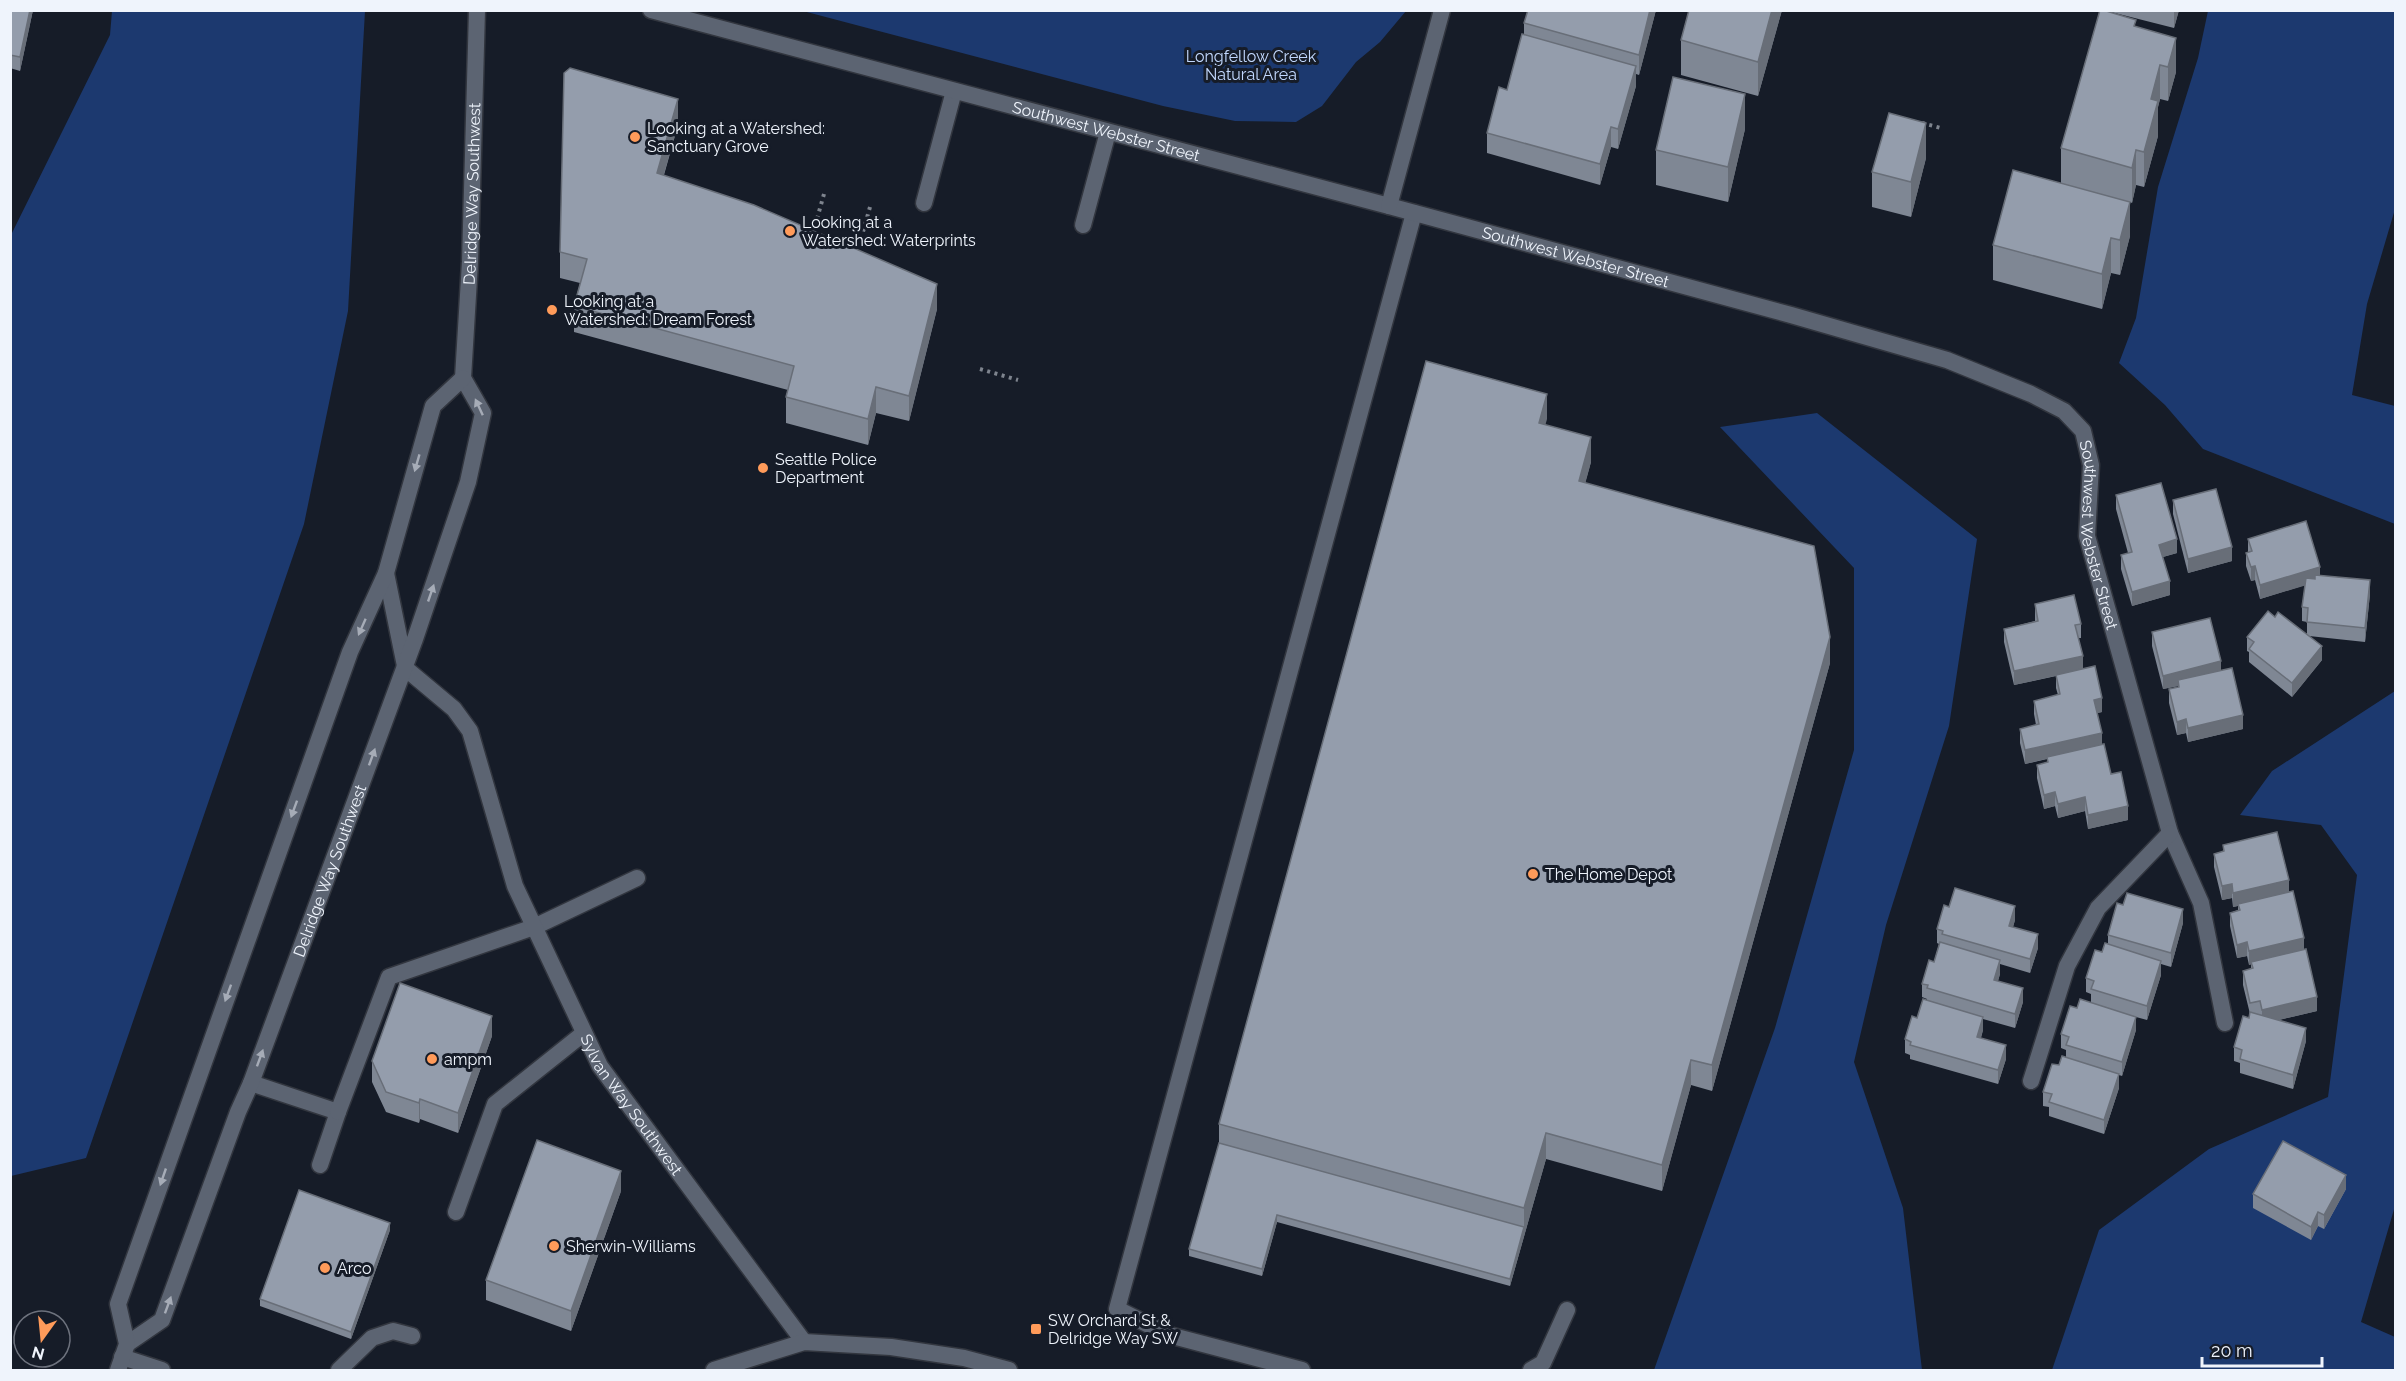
<svg xmlns="http://www.w3.org/2000/svg" width="2406" height="1381" font-family="Raleway,sans-serif">
<style>
.green{fill:#1c396f}
.lines{fill:none;stroke-linecap:round;stroke-linejoin:round}
.service-casing{stroke:#32363f;stroke-width:19}
.minor-casing{stroke:#32363f;stroke-width:19}
.tertiary-casing{stroke:#32363f;stroke-width:19}
.secondary-casing{stroke:#32363f;stroke-width:19}
.path{stroke:#7e848e;stroke-width:4;stroke-dasharray:3 4.5;stroke-linecap:butt}
.service{stroke:#5c6472;stroke-width:16}
.minor{stroke:#5c6472;stroke-width:16}
.tertiary{stroke:#5c6472;stroke-width:16}
.secondary{stroke:#5c6472;stroke-width:16}
.wall{fill:#7f8794}
.shaded-wall{fill:#686e78}
.building{fill:#949dac;stroke:#686e78;stroke-width:1.5}
.oneway{fill:#a6acb7}
.poi-dot{fill:#ff9b5a;stroke:#161c28;stroke-width:2}
.labels{text-anchor:middle;stroke-width:6;stroke-linejoin:round;paint-order:stroke}
.park-label{font-size:16px;fill:#c2d8fe;stroke:#161c28}
.poi-label{font-size:16px;fill:#eff4fc;stroke:#161c28;text-anchor:start}
.street-label{font-size:16px;fill:#eff4fc;stroke:#161c28}
</style>
<rect width="100%" height="100%" fill="#161c28"/>
<g class="green">
<polygon points="112,11 365,11 348,311 304,524 86,1158 11,1176 11,235 110,35"/>
<polygon points="803,11 1406,11 1380,42 1356,62 1322,106 1296,122 1235,121 1163,106"/>
<polygon points="2208,11 2395,11 2395,209 2367,304 2352,395 2395,406 2395,524 2203,449 2165,405 2119,363 2136,318 2158,187 2198,58"/>
<polygon points="1817,413 1977,539 1949,726 1886,925 1854,1062 1903,1208 1922,1370 1654,1370 1775,1028 1854,750 1854,568 1720,427"/>
<polygon points="2395,691 2395,1206 2361,1322 2395,1337 2395,1370 2052,1370 2099,1230 2209,1149 2328,1097 2357,875 2321,825 2240,815 2272,771"/>
</g>
<g class="lines">
<defs>
<g id="service">
<polyline points="924,203 954,91"/>
<polyline points="1083,225 1108,132"/>
<polyline points="251,1083 338,1112 320,1165"/>
<polyline points="338,1112 389,977 534,927 637,878"/>
<polyline points="456,1212 495,1104 584,1033"/>
<polyline points="122,1357 162,1370"/>
<polyline points="339,1370 372,1338 393,1331 412,1336"/>
<polyline points="1302,1370 1169,1335 1117,1309 1414,213"/>
<polyline points="1531,1370 1543,1363 1567,1310"/>
</g>
<g id="minor">
<path id="s1" d="M651,10l738,196 402,109 156,45 84,34 33,17 19,20 8,34 -4,71 83,297 31,70 24,120"/>
<polyline points="1389,206 1442,10"/>
<polyline points="2031,1081 2067,966 2098,908 2170,833"/>
</g>
<g id="tertiary">
<path id="s2" d="M405,668l49,41 16,22 45,155 85,180 204,276"/>
<polyline points="714,1370 804,1342 891,1347 964,1358 1009,1370"/>
</g>
<g id="secondary">
<polyline points="386,573 405,666"/>
<path id="s3" d="M127,1344l35,-24 76,-208 13,-29 164,-444 53,-157 15,-69 -20,-35 7,-116 7,-252"/>
<polyline points="118,1370 127,1344 118,1304 350,652 386,573 433,406 463,378"/>
</g>
</defs>
<use href="#service" class="service-casing"/>
<use href="#minor" class="minor-casing"/>
<use href="#tertiary" class="tertiary-casing"/>
<use href="#secondary" class="secondary-casing"/>
<g class="path">
<polyline points="1922,123 1941,128"/>
<polyline points="813,233 824,194"/>
<polyline points="859,246 870,207"/>
<polyline points="980,369 1018,380"/>
</g>
<use href="#service" class="service"/>
<use href="#minor" class="minor"/>
<use href="#tertiary" class="tertiary"/>
<use href="#secondary" class="secondary"/>
</g>
<g class="wall">
<polygon points="10,10 33,10 20,71 10,68"/>
<polygon points="1656,10 1639,75 1636,74 1636,86 1618,149 1611,147 1600,185 1487,153 1487,133 1507,90 1524,34 1524,23"/>
<polygon points="1782,10 1758,96 1681,75 1681,40"/>
<polygon points="2103,10 2179,10 2174,28"/>
<polygon points="2136,26 2176,72 2168,101 2160,99 2158,107 2158,136 2144,187 2136,185 2132,203 2130,202 2130,236 2120,275 2111,273 2102,309 1993,280 1993,245 2061,183 2061,148"/>
<polygon points="678,125 664,175 937,309 909,421 876,413 868,445 786,423 786,397 788,390 574,332 574,306 580,283 560,278 560,252"/>
<polygon points="1745,129 1728,202 1656,185 1656,150"/>
<polygon points="1926,158 1911,217 1872,207 1872,172"/>
<polygon points="1547,419 1545,424 1591,462 1585,483 1830,663 1712,1091 1691,1085 1662,1191 1546,1159 1510,1286 1277,1222 1262,1276 1189,1256 1189,1249 1219,1143 1219,1124"/>
<polygon points="2116,495 2177,553 2163,557 2170,595 2132,606 2121,569 2121,555 2128,553 2116,509"/>
<polygon points="2173,500 2232,561 2188,573 2173,514"/>
<polygon points="2248,539 2320,575 2370,594 2365,642 2309,636 2322,660 2292,697 2249,662 2249,652 2247,651 2247,637 2275,617 2307,634 2307,622 2302,621 2302,607 2305,585 2260,599 2255,580 2251,581 2246,566 2246,553 2248,552"/>
<polygon points="2035,604 2081,624 2081,638 2078,638 2083,668 2102,712 2097,713 2102,744 2111,774 2128,820 2088,829 2085,811 2058,818 2055,806 2044,809 2037,778 2037,765 2047,762 2047,759 2025,764 2020,743 2020,729 2036,725 2034,714 2034,701 2058,695 2056,688 2056,676 2014,685 2004,642 2004,629 2035,621"/>
<polygon points="2152,632 2221,670 2243,729 2188,742 2186,733 2177,735 2169,703 2169,689 2178,687 2178,686 2163,689 2152,646"/>
<polygon points="2223,845 2289,892 2304,949 2317,1011 2279,1020 2306,1041 2293,1089 2240,1073 2240,1063 2234,1061 2234,1047 2250,1014 2243,985 2243,971 2251,969 2251,964 2249,965 2247,956 2237,958 2230,926 2230,913 2238,910 2238,906 2233,907 2232,898 2222,900 2214,867 2214,854 2223,852"/>
<polygon points="2015,920 2013,927 2038,948 2030,973 2000,964 2000,974 1998,981 2023,1002 2015,1028 1983,1019 1983,1030 1981,1038 2006,1059 1998,1084 1910,1059 1910,1055 1905,1053 1905,1039 1927,1000 1927,999 1922,997 1922,984 1934,962 1939,944 1937,943 1937,929"/>
<polygon points="2183,923 2171,967 2161,964 2161,975 2147,1020 2136,1017 2136,1030 2122,1076 2119,1075 2119,1088 2104,1134 2049,1116 2049,1107 2043,1106 2043,1092 2059,1065 2066,1058 2066,1050 2061,1048 2061,1034 2077,1008 2091,1002 2091,994 2086,992 2086,978 2108,944 2108,935"/>
<polygon points="492,1036 458,1133 420,1119 419,1123 386,1112 372,1082 372,1061"/>
<polygon points="2346,1189 2324,1229 2318,1226 2311,1240 2253,1208 2253,1194"/>
<polygon points="621,1191 571,1331 486,1300 486,1280"/>
<polygon points="390,1230 351,1339 260,1306 260,1299"/>
</g>
<g class="shaded-wall">
<polygon points="30,10 33,10 20,71 20,57"/>
<polygon points="1650,10 1656,10 1639,75 1639,55"/>
<polygon points="1772,10 1782,10 1758,96 1758,62"/>
<polygon points="2174,10 2179,10 2174,28"/>
<polygon points="2176,38 2176,72 2168,101 2168,67"/>
<polygon points="2160,65 2160,99 2158,107 2158,136 2144,187 2144,152 2151,99"/>
<polygon points="1636,66 1636,86 1618,149 1618,129"/>
<polygon points="1745,94 1745,129 1728,202 1728,167"/>
<polygon points="678,99 678,125 657,198 657,173"/>
<polygon points="1926,123 1926,158 1911,217 1911,182"/>
<polygon points="1611,127 1611,147 1600,185 1600,164"/>
<polygon points="2136,150 2136,185 2132,203 2132,168"/>
<polygon points="2130,202 2130,236 2120,275 2120,240"/>
<polygon points="2111,238 2111,273 2102,309 2102,274"/>
<polygon points="937,284 937,309 909,421 909,396"/>
<polygon points="876,387 876,413 868,445 868,419"/>
<polygon points="1547,394 1547,419 1539,448 1539,423"/>
<polygon points="1591,437 1591,462 1579,507 1579,481"/>
<polygon points="2177,539 2177,553 2159,558 2159,545"/>
<polygon points="2232,547 2232,561 2188,573 2188,559"/>
<polygon points="2255,566 2255,580 2251,581 2251,567"/>
<polygon points="2320,567 2320,581 2260,599 2260,585"/>
<polygon points="2370,580 2370,594 2365,642 2365,628"/>
<polygon points="2170,581 2170,595 2132,606 2132,592"/>
<polygon points="1830,637 1830,663 1712,1091 1712,1065"/>
<polygon points="2322,646 2322,660 2292,697 2292,683"/>
<polygon points="2083,656 2083,670 2014,685 2014,671"/>
<polygon points="2221,661 2221,675 2178,680 2178,686 2163,689 2163,676"/>
<polygon points="2102,698 2102,712 2094,714 2094,700"/>
<polygon points="2243,715 2243,729 2188,742 2188,728"/>
<polygon points="2186,719 2186,733 2177,735 2177,722"/>
<polygon points="2102,733 2102,746 2025,764 2025,750"/>
<polygon points="2055,792 2055,806 2044,809 2044,795"/>
<polygon points="2085,797 2085,811 2058,818 2058,804"/>
<polygon points="2128,806 2128,820 2088,829 2088,815"/>
<polygon points="2289,880 2289,894 2233,907 2233,893"/>
<polygon points="2232,884 2232,898 2222,900 2222,886"/>
<polygon points="2015,906 2015,920 2009,940 2009,926"/>
<polygon points="2183,909 2183,923 2171,967 2171,953"/>
<polygon points="2038,934 2038,948 2030,973 2030,959"/>
<polygon points="2304,938 2304,952 2249,965 2249,951"/>
<polygon points="2247,942 2247,956 2237,958 2237,945"/>
<polygon points="2000,960 2000,974 1994,994 1994,980"/>
<polygon points="2161,961 2161,975 2147,1020 2147,1006"/>
<polygon points="2023,988 2023,1002 2015,1028 2015,1014"/>
<polygon points="2317,997 2317,1011 2262,1024 2262,1010"/>
<polygon points="492,1016 492,1036 458,1133 458,1113"/>
<polygon points="1983,1017 1983,1030 1977,1050 1977,1037"/>
<polygon points="2136,1017 2136,1030 2122,1076 2122,1062"/>
<polygon points="2306,1028 2306,1041 2293,1089 2293,1075"/>
<polygon points="2006,1045 2006,1059 1998,1084 1998,1070"/>
<polygon points="1691,1060 1691,1085 1662,1191 1662,1165"/>
<polygon points="2119,1074 2119,1088 2104,1134 2104,1120"/>
<polygon points="420,1099 420,1119 419,1123 419,1103"/>
<polygon points="1546,1133 1546,1159 1510,1286 1510,1279 1524,1227 1524,1208"/>
<polygon points="621,1171 621,1191 571,1331 571,1311"/>
<polygon points="2346,1175 2346,1189 2324,1229 2324,1215"/>
<polygon points="2318,1212 2318,1226 2311,1240 2311,1227"/>
<polygon points="1277,1215 1277,1222 1262,1276 1262,1269"/>
<polygon points="390,1223 390,1230 351,1339 351,1332"/>
</g>
<g class="building">
<polygon points="10,10 30,10 20,57 10,55"/>
<polygon points="1528,10 1650,10 1639,55 1524,23"/>
<polygon points="1689,10 1772,10 1758,62 1681,40"/>
<polygon points="2100,10 2103,10 2136,20 2134,26 2176,38 2168,67 2160,65 2151,99 2158,101 2144,152 2136,150 2132,168 2061,148"/>
<polygon points="1522,34 1636,66 1618,129 1611,127 1600,164 1487,133 1499,87 1507,90"/>
<polygon points="570,68 678,99 657,173 754,205 937,284 909,396 876,387 868,419 786,397 794,366 574,306 587,259 560,252 564,73"/>
<polygon points="1673,77 1745,94 1728,167 1656,150"/>
<polygon points="1889,113 1926,123 1911,182 1872,172"/>
<polygon points="2013,170 2130,202 2120,240 2111,238 2102,274 1993,245"/>
<polygon points="1426,361 1547,394 1539,423 1591,437 1579,481 1814,546 1830,637 1712,1065 1691,1060 1662,1165 1546,1133 1524,1208 1219,1124"/>
<polygon points="2161,483 2177,539 2159,545 2170,581 2132,592 2121,555 2132,552 2116,495"/>
<polygon points="2216,489 2232,547 2188,559 2173,500"/>
<polygon points="2306,521 2320,567 2260,585 2255,566 2251,567 2246,553 2252,551 2248,539"/>
<polygon points="2315,575 2370,580 2365,628 2307,622 2308,608 2302,607 2306,578 2315,579"/>
<polygon points="2074,595 2081,624 2075,625 2083,656 2014,671 2004,629 2038,621 2035,604"/>
<polygon points="2268,611 2275,617 2278,612 2322,646 2292,683 2249,649 2254,642 2247,637"/>
<polygon points="2210,618 2221,661 2163,676 2152,632"/>
<polygon points="2095,666 2102,698 2094,700 2102,733 2025,750 2020,729 2039,724 2034,701 2060,694 2056,675"/>
<polygon points="2232,668 2243,715 2188,728 2186,719 2177,722 2169,689 2179,687 2178,680"/>
<polygon points="2104,744 2111,774 2121,772 2128,806 2088,815 2085,797 2058,804 2055,792 2044,795 2037,765 2048,762 2047,757"/>
<polygon points="2277,832 2289,880 2233,893 2232,884 2222,886 2214,854 2224,851 2223,845"/>
<polygon points="1955,888 2015,906 2009,926 2038,934 2030,959 1942,934 1943,931 1937,929 1944,905 1949,907"/>
<polygon points="2293,891 2304,938 2249,951 2247,942 2237,945 2230,913 2240,910 2238,904"/>
<polygon points="2127,893 2183,909 2171,953 2108,935 2117,903 2123,905"/>
<polygon points="1940,942 2000,960 1994,980 2023,988 2015,1014 1927,988 1928,985 1922,984 1929,960 1934,962"/>
<polygon points="2105,943 2161,961 2147,1006 2091,989 2094,981 2086,978 2095,950 2102,952"/>
<polygon points="2306,949 2317,997 2262,1010 2260,1001 2250,1003 2243,971 2253,968 2251,962"/>
<polygon points="400,983 492,1016 458,1113 420,1099 419,1103 386,1092 372,1061"/>
<polygon points="1923,999 1983,1017 1977,1037 2006,1045 1998,1070 1910,1045 1911,1042 1905,1039 1912,1016 1917,1018"/>
<polygon points="2080,999 2136,1017 2122,1062 2066,1045 2069,1037 2061,1034 2070,1006 2077,1008"/>
<polygon points="2250,1012 2306,1028 2293,1075 2240,1059 2242,1050 2234,1047 2243,1016 2249,1018"/>
<polygon points="2062,1056 2119,1074 2104,1120 2049,1102 2052,1094 2043,1092 2052,1064 2059,1065"/>
<polygon points="537,1140 621,1171 571,1311 486,1280"/>
<polygon points="2283,1141 2346,1175 2324,1215 2318,1212 2311,1227 2253,1194"/>
<polygon points="1219,1143 1524,1227 1510,1279 1277,1215 1262,1269 1189,1249"/>
<polygon points="299,1190 390,1223 351,1332 260,1299"/>
</g>
<defs><path id="oneway-solid" d="M-6-.8H1V-3.2L6.5 0L1 3.2V.8H-6Z" transform="scale(1.5)"/></defs>
<g class="oneway">
<use href="#oneway-solid" transform="translate(479 407) rotate(-115)"/>
<use href="#oneway-solid" transform="translate(417 463) rotate(106)"/>
<use href="#oneway-solid" transform="translate(431 593) rotate(-71)"/>
<use href="#oneway-solid" transform="translate(362 627) rotate(114)"/>
<use href="#oneway-solid" transform="translate(372 757) rotate(-70)"/>
<use href="#oneway-solid" transform="translate(294 809) rotate(110)"/>
<use href="#oneway-solid" transform="translate(228 993) rotate(110)"/>
<use href="#oneway-solid" transform="translate(260 1058) rotate(-70)"/>
<use href="#oneway-solid" transform="translate(163 1177) rotate(109)"/>
<use href="#oneway-solid" transform="translate(168 1305) rotate(-70)"/>
</g>
<g class="poi-dot">
<circle cx="635" cy="137" r="6"/>
<circle cx="790" cy="231" r="6"/>
<circle cx="552" cy="310" r="6"/>
<circle cx="763" cy="468" r="6"/>
<circle cx="1533" cy="874" r="6"/>
<circle cx="432" cy="1059" r="6"/>
<circle cx="554" cy="1246" r="6"/>
<circle cx="325" cy="1268" r="6"/>
<rect x="1030" y="1323" width="12" height="12" rx="3"/>
</g>
<g class="labels">
<g class="park-label">
<text x="1251" y="62">Longfellow Creek<tspan x="1251" dy="18">Natural Area</tspan></text>
</g>
<g class="poi-label">
<text x="647" y="134">Looking at a Watershed:<tspan x="647" dy="18">Sanctuary Grove</tspan></text>
<text x="802" y="228">Looking at a<tspan x="802" dy="18">Watershed: Waterprints</tspan></text>
<text x="564" y="307">Looking at a<tspan x="564" dy="18">Watershed: Dream Forest</tspan></text>
<text x="775" y="465">Seattle Police<tspan x="775" dy="18">Department</tspan></text>
<text x="1545" y="880">The Home Depot</text>
<text x="444" y="1065">ampm</text>
<text x="566" y="1252">Sherwin-Williams</text>
<text x="337" y="1274">Arco</text>
<text x="1048" y="1326">SW Orchard St &amp;<tspan x="1048" dy="18">Delridge Way SW</tspan></text>
</g>
<g class="street-label">
<text dy="6" stroke="none"><textPath href="#s1" startOffset="471">Southwest Webster Street</textPath></text>
<text dy="6" stroke="none"><textPath href="#s3" startOffset="1230">Delridge Way Southwest</textPath></text>
<text dy="6" stroke="none"><textPath href="#s1" startOffset="957">Southwest Webster Street</textPath></text>
<text dy="6" stroke="none"><textPath href="#s1" startOffset="1604">Southwest Webster Street</textPath></text>
<text dy="6" stroke="none"><textPath href="#s3" startOffset="522">Delridge Way Southwest</textPath></text>
<text dy="6" stroke="none"><textPath href="#s2" startOffset="501">Sylvan Way Southwest</textPath></text>
</g>
</g>
<rect width="2406" height="1381" fill="none" stroke="#eff4fc" stroke-width="24"/>
<g transform="translate(42 1339) rotate(195)"><circle r="28" fill="#161c28" stroke="#6d727d" stroke-width="1.5"/>
<path d="M0-4.5L10 22L0 15L-10 22Z" fill="#ff9b5a"/>
<text y="-9" font-size="16" font-weight="bold" text-anchor="middle" fill="#eff4fc">N</text>
</g>
<path d="M2202 1357v9h120v-9" fill="none" stroke="#eff4fc" stroke-width="3"/>
<text x="2211" y="1357" font-size="18" fill="#eff4fc" stroke="#161c28" stroke-width="4.5" paint-order="stroke">20 m</text>
</svg>
